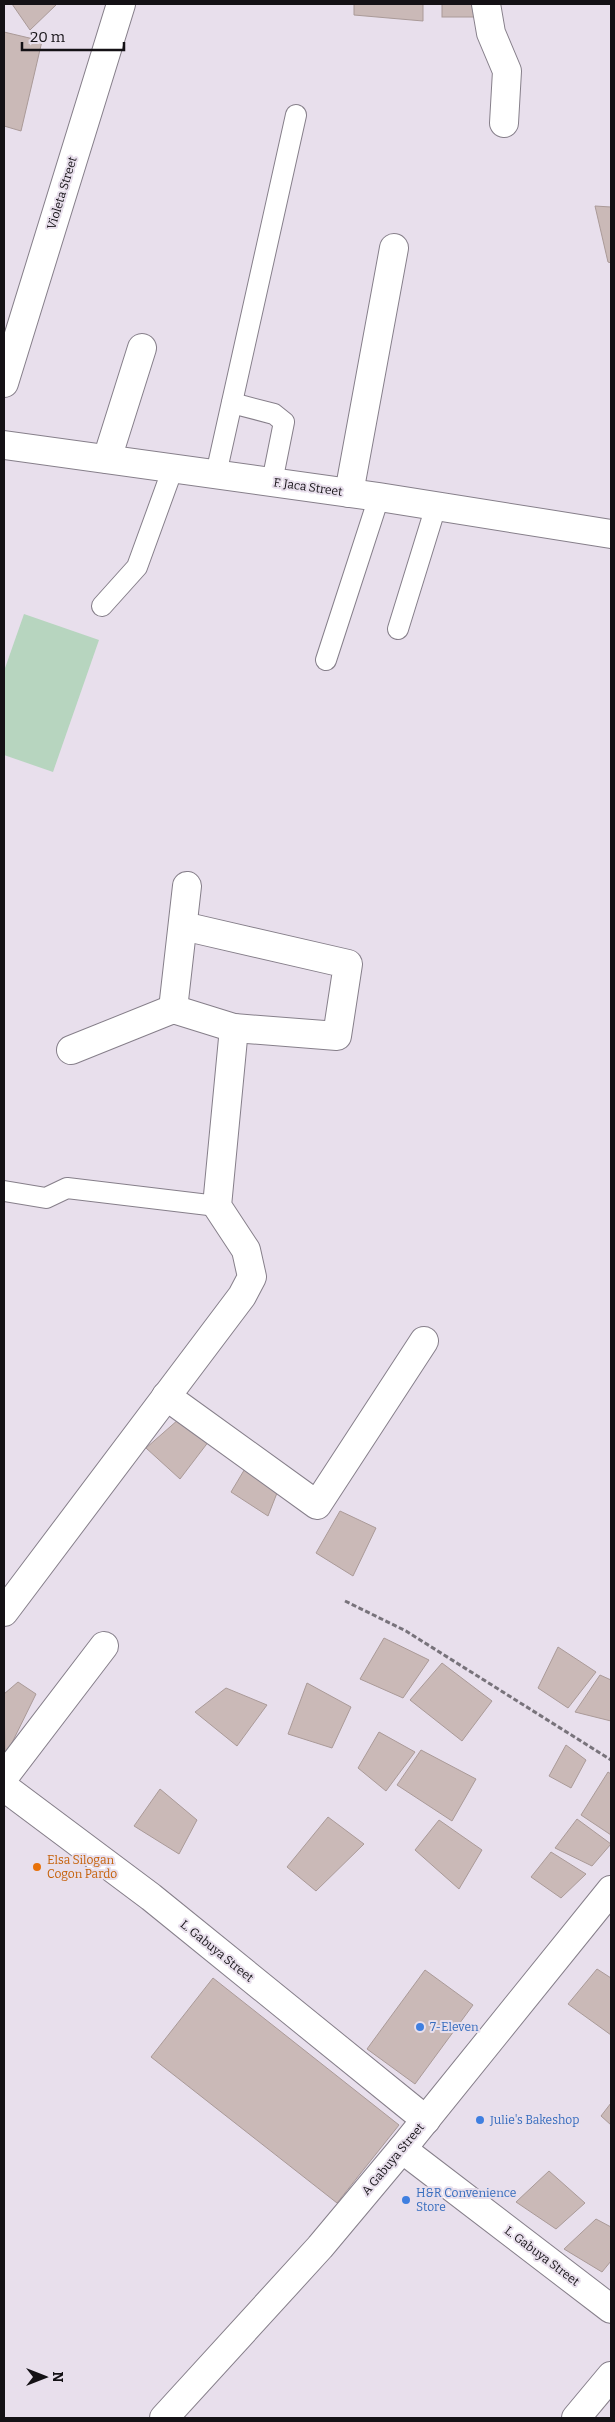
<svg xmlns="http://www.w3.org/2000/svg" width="615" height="2422" font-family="Bitter,serif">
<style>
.green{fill:#b7d5bf}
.building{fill:#cab9b7;stroke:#aa9a98}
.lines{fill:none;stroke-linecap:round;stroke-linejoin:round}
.service-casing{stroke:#867f8a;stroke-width:22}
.minor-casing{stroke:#867f8a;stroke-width:30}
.tertiary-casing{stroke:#867f8a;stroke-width:30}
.path{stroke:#78737b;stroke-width:3;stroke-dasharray:5 2.5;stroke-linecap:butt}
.service{stroke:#fff;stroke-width:20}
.minor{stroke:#fff;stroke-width:28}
.tertiary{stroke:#fff;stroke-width:28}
.food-dot{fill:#e8710a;stroke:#e8dfec;stroke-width:2}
.shop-dot{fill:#3f7fe0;stroke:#e8dfec;stroke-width:2}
.labels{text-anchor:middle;stroke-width:4;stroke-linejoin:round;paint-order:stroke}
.street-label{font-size:12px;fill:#141115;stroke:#e8dfec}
.food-label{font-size:12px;fill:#c56008;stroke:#e8dfec;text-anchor:start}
.shop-label{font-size:12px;fill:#366cbe;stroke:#e8dfec;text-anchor:start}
</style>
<rect width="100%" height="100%" fill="#e8dfec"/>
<polygon class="green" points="24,614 99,640 53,772 4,755 4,671"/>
<g class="building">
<polygon points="12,4 57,4 30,30"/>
<polygon points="354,4 423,4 423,21 354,15"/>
<rect x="442" y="4" width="35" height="13"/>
<polygon points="4,32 42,41 21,131 4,126"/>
<polygon points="595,206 611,207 611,263 608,262"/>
<polygon points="179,1419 209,1441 180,1479 146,1448"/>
<polygon points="246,1467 277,1493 268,1516 231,1492"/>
<polygon points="340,1511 376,1528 353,1576 316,1553"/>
<polygon points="384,1638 429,1660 403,1698 360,1679"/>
<polygon points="558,1647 596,1672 568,1708 538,1688"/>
<polygon points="442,1663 492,1701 462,1741 410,1700"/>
<polygon points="600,1675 611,1680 611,1721 575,1712"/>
<polygon points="18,1682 36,1694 5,1757 4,1694"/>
<polygon points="307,1683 351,1707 332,1748 288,1734"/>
<polygon points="226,1688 267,1705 237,1746 195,1712"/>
<polygon points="379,1732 415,1752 386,1791 358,1768"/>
<polygon points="566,1745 586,1760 571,1788 549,1776"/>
<polygon points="421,1750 476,1779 452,1821 397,1785"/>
<polygon points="608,1772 611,1774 611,1835 581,1815"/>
<polygon points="160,1789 197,1820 179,1854 134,1826"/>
<polygon points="328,1817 364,1844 316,1891 287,1867"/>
<polygon points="577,1819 611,1844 592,1866 555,1848"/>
<polygon points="439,1820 482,1850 459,1889 415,1850"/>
<polygon points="551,1852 586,1874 561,1898 531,1877"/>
<polygon points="597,1969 611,1978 611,2035 568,2004"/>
<polygon points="425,1970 473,2005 415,2084 367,2049"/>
<polygon points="213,1978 399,2125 337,2203 151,2057"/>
<polygon points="611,2103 611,2125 601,2116"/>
<polygon points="549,2171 585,2203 556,2229 516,2202"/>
<polygon points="596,2219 611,2227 611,2261 602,2272 564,2249"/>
</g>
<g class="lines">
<defs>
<g id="service">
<polyline points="232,403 274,414 284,422 272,482"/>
<polyline points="216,474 296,115"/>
<polyline points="102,606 137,567 173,468"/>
<polyline points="398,629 436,506"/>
<polyline points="326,660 379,497"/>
<polyline points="4,1191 46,1198 67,1188 217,1206"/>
</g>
<g id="minor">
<polyline points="486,4 491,33 507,71 504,123"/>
<polyline points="4,383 121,4"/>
<polyline points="107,459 142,348"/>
<polyline points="349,493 394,248"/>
<polyline points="173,1009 187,886"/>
<polyline points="71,1050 173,1009 234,1028 337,1036 348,964 183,926"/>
<polyline points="166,1396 317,1505 424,1341"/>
<polyline points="4,1612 242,1296 252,1277 246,1250 217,1206 234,1028"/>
<polyline points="4,1777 104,1646"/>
<polyline points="164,2418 320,2247 402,2149"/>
<polyline points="576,2418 611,2376"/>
</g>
<g id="tertiary">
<polyline points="4,445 379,497 611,534"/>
<polyline points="4,1787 151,1897 426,2120"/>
<polyline points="611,1890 402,2149 611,2309"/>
</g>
</defs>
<use href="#service" class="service-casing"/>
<use href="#minor" class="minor-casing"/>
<use href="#tertiary" class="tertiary-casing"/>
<polyline class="path" points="345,1601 406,1631 611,1760"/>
<use href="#service" class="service"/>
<use href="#minor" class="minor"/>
<use href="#tertiary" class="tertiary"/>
</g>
<circle class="food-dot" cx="37" cy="1867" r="5"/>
<g class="shop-dot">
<circle cx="420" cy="2027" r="5"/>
<circle cx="480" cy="2120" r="5"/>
<circle cx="406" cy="2200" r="5"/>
</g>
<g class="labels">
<g class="street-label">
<text transform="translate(62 193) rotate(-73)" y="4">Violeta Street</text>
<text transform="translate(308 487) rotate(8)" y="4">F. Jaca Street</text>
<text transform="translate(217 1951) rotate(39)" y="4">L. Gabuya Street</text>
<text transform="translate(393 2159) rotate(-50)" y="4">A Gabuya Street</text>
<text transform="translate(542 2256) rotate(37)" y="4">L. Gabuya Street</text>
</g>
<g class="food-label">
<text x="47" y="1864">Elsa Silogan<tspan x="47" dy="14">Cogon Pardo</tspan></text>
</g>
<g class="shop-label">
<text x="430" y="2031">7-Eleven</text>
<text x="490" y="2124">Julie's Bakeshop</text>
<text x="416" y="2197">H&amp;R Convenience<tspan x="416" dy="14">Store</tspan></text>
</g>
</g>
<rect width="615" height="2422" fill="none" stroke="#141115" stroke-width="10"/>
<g transform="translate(45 2377) rotate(90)" stroke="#e8dfec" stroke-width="4" paint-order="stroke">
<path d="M0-4L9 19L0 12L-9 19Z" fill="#141115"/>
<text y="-8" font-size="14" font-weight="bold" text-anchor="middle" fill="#141115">N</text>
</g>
<path d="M22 42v8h102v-8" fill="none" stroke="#141115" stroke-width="2.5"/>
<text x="30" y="42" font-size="15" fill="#141115" stroke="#e8dfec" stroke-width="4" paint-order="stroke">20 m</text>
</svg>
